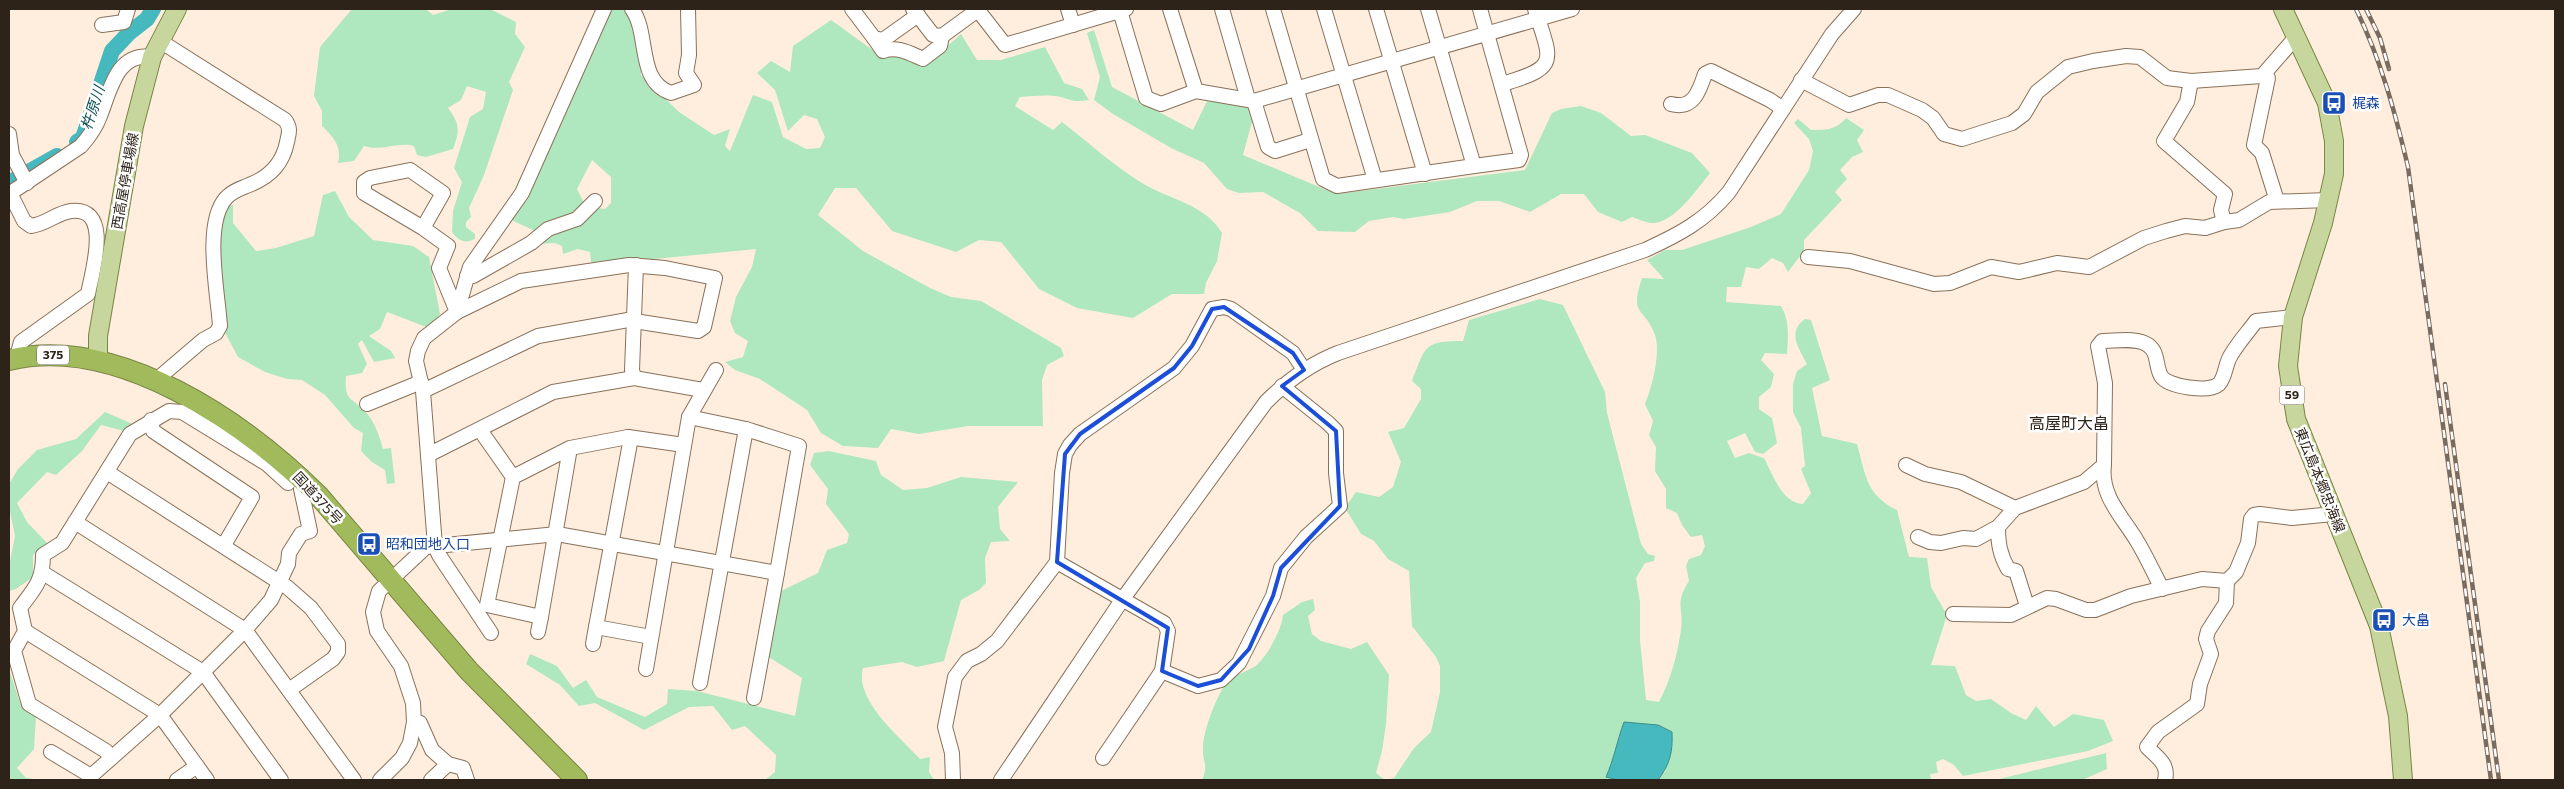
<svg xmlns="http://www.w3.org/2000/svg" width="2564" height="789" font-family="Commissioner,'Noto Sans JP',sans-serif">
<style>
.green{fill:#afe7be}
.water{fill:#45b9be;stroke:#3e8c8c}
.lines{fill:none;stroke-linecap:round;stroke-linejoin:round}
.river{stroke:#45b9be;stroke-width:16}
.minor-casing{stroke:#897159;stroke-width:16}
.major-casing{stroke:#788545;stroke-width:20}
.highway-casing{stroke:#788545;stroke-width:22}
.minor{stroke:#fff;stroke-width:14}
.major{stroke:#c7d69d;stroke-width:18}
.highway{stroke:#a1ba5c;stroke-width:20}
.rail-casing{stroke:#786b5f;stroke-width:4.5}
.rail{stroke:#fff;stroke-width:2.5;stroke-dasharray:8;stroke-linecap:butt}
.marked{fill:none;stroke:#1d4ed8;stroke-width:4;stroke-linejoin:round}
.labels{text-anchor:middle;stroke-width:5;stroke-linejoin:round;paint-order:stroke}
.shield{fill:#fff;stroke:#6c655e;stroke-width:1}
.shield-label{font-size:12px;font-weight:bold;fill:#2d2319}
.transit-label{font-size:14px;fill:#164399;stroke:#fff;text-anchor:start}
.street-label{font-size:14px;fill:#2d2319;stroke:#fff}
.water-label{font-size:15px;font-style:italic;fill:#0e5255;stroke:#fff}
.quarter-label{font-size:16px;fill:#2d2319;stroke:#fff}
</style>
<rect width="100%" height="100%" fill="#ffeede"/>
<g class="green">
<path d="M352,9h74l7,6 19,-6h38l26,13 -1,12 10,13 -16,35 4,8 -29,85 -15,33 2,9 -5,5v5l9,7v5c-11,5 -16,2 -23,-7l1,-21 9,-29 -8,-14 16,-51 13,-8 3,-17 -19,-6 -6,14 -13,8c12,16 12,23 5,41l-27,8 -9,-2 -3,-9c-17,-5 -32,6 -50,0l-10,15 -16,2c4,-17 -4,-25 -16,-37v-15l-8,-15 6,-49z"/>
<path d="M608,9h23l10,41v25l38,37 35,23 16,-6 -5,17 5,5 23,-56 19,7 11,35 23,12 14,-1 5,-11 -8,-18 -13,-4 -16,16 -13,-41 -18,-17 14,-12 19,11 3,-26 38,-26 50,36 14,-1 31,10 35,-31 16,26h24l44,-13 19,36 18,6 7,11c-16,2 -14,1 -28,-3 -13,-3 -28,-1 -41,0l-5,9 38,24 9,-8c26,20 52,44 80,61 28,17 63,21 80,50l-5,28 -11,22 -2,11h-32l-39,24 -56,-10 -38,-19 -38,-47 -22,-2 -23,12 -64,-21 -36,-43h-21l-17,27 45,36 67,37 21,9 30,4 80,47 3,8 -17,9 -5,15 1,46h-75l-49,8 -28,-5 -13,19 -35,-2 -22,-13 -14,-23 -47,-31 -25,-9 -10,-8 18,-5 5,-16 -13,-8 -5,-12 6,-24 16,-30 4,-18 -152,15 -13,-2 -1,-10 -12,-3 -15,5 -1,-8 -7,-3 -18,1 56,-37 12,2 6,-6v-26l-19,-17 -15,29 8,16 -14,13 -16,1 -20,12 -28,-13z"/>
<path d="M1094,30l18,57 81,43 16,-33 42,8 2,13 -10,37 93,39 189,-24 27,-57 9,-4 20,-3 20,7 30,23 14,-1 47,18 18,20c-12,15 -37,52 -59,50 -6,-1 -13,-4 -19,-6l-10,5 -24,-10 -14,-18h-23l-31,18 -31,-11h-22l-27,11 -46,7 -11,-2 -24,4 -14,11 -37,-1 -18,-18 -37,-21 -24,1 -12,-4 -23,-26 -33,-15 -58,-34 -19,-14 6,-23 -13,-44z"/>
<path d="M1846,118l18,12 -7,10 6,12 -11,5 -12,13 7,9 -12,13 7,8 -38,40v11l-16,21 -5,-9 -11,-5 -13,11 -13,-2 -5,20h-14l-1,15 55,4c9,15 7,31 6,48l-22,-1 -4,7 13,14 -3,13 -12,10v12l13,9 5,25 -14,11 -8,-2 -10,-19 -18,8 8,17 14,-5 15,5c9,17 18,45 39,46l8,-11 -10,-24 4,-3 -4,-38 -8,-16v-28l4,-13 10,-7c-9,-17 -20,-32 -2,-45l6,1 19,60 -18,8 10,48 35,8c9,32 9,51 40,66l12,47 18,1 4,29 16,28 -16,50 24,1 11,29 10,6 15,-2 20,14 15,7 10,-14 18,21 19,-13 31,6 9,21 -25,10 -125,25 -9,-11 -11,-6 -7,3 2,11 -8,1 1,6h-273l8,-10 -52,-11 -8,18 12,3h-233l9,-2 20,-30 17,-16 9,-40v-26l-4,-9 -24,-31 -3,-55 -21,-12 -14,-18 -13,-7 -16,-26 11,-16 23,5 14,-10 8,-25 -13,-30 16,-4 17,-29v-10l-9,-8c14,-35 11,-40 51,-40l6,-21 71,-21 23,6 42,87 2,21 34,131 7,10 7,2 -1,5 -9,2 -9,15 4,24v38l6,60 13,2c12,-23 18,-46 22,-72 3,-23 -7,-25 8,-49l-3,-15 3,-7 12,-4 4,-9 -3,-11 -11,2 -9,-12 -5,-12 -11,-5v-19l-11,-18 1,-24 -7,-12 4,-14 -8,-17c7,-17 16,-51 10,-69 -11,-30 -26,-17 -13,-57l22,1 -17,-19 18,-10h17l69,-23 30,-13 28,-44 4,-19 -4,-12 -15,-16 4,-4 13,11c15,0 25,0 35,-12z"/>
<path d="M335,191l14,26 24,23 40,6 16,11 11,57 -11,14 -42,-16 -7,17 -11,7 22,15 4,7 -21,4 -12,-22 -4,4 9,20 -5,9 -16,3c-2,26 5,20 19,35 10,11 14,24 18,38l8,-1 4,35 -8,1 -2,-14 -13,-8 -11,-11 2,-18 -9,-5 -29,-33 -23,-15 -15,-1 -22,-7 -27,-15 -16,-30 -3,-102 5,-19 9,-1v18l23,28 20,-3 38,-12 9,-41z"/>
<polygon points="105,412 135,425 124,431 101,425 82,451 56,475 47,472 17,503 27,522 47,543 33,555 33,577 16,589 9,591 9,566 15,536 9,507 9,484 18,469 37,450 76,439"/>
<path d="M829,451l47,10 5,14 22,15 24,-2 34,-11 57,5 -20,25 2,22 10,12 -19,1 -6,16 1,25 -7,7 -18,10 -17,61 -27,6 -15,-5 -39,6c-9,32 37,69 57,91l10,-2 -1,15 5,8h-169l10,-8 1,-17 -31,-29 -13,4 -19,-24 -24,1 -45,23 -49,-27 -16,3 -19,-21 -34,-21 4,-10 27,12 16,22 13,-8 11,17 48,20 22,-13 1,-15 29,2 98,25 7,-38 -35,-22 14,-65 37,-18 9,-23 20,-7 2,-9 -23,-30 2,-15 -18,-24 4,-12z"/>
<path d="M1313,599l2,11 -7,6 4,18 9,7 30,8 16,-7 22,33 -3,49 -4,27 -6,22 9,7h-183c7,-17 0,-18 1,-33 0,-15 13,-50 22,-62 8,-10 18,-12 29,-18 12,-8 28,-38 29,-52l19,-13z"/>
<polygon points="9,669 20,703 36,716 34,749 17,768 26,778 42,780 9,780"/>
<polygon points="2106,753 2107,769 2082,780 1995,780"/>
</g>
<path class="water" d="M1624,722l34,3 14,7c1,20 -2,32 -14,48h-40l-12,-3c8,-18 11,-36 18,-55z"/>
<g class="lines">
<g class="river">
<polyline points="77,142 83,138 112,51 129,33 147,19 153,9"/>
<polyline points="9,183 57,156"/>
</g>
<defs>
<g id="minor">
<path d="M632,9c18,25 4,72 39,84l23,-8 -8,-12 3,-18 -1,-46"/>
<polyline points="852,9 874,38 883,40 918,15"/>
<polyline points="913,9 933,35 942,36 979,9"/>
<polyline points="977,9 1005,45 1126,9"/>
<polyline points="1068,9 1073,25"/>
<polyline points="1170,9 1196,91"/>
<polyline points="1222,9 1248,99"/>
<polyline points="1273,9 1323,179 1337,186 1474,166 1428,9"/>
<polyline points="1324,9 1375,180"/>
<polyline points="1376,9 1425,174"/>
<polyline points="1120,11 1146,98 1161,104 1196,91 1254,101 1572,9"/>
<polyline points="102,25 124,22 128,9"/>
<path d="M874,38l9,13c15,-5 26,2 40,8l17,-13 2,-10"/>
<path d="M160,41l125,79c6,8 4,13 2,22 -4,21 -17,35 -38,43 -9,4 -17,6 -23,13 -23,26 -8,95 -6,128l-4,7 -13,7 -41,35 -2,6"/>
<polyline points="2265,74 2268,78 2254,145 2262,153 2277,201"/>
<polyline points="1801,80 1849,105 1878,95 1888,95 1922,110 1933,118 1944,134 1962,139 2012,123 2024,114 2037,92 2068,67 2093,61 2126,56 2140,57 2167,78 2191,81 2262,76 2296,37"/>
<polyline points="2191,81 2187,102 2164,141 2225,194 2221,210 2224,222 2239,220 2269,202 2328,200"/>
<path d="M1502,84c59,-17 49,-23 33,-75"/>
<polyline points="1254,101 1268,147 1275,151 1310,140"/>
<path d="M1671,104c22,6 28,-12 34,-30l6,-3 59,29 13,9"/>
<polyline points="9,134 12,155 27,183"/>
<polyline points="1474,166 1519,160 1521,155 1480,9"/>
<path d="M10,193l14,28 7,5c16,-2 25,-13 40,-15 42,-5 21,61 17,83l-67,48 -2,7"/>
<path d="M9,194l72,-48c8,-9 15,-19 19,-30 10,-25 17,-65 52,-59"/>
<polyline points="423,228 443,193 410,170 370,178 364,182 364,193 423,228 448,246 439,268 457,312"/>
<polyline points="1808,257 1850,261 1934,284 1950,283 1991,267 2019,272 2057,263 2089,267 2144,238 2166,231 2185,226 2205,228 2224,222"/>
<polyline points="467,276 473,276 531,243 548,229 577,219 595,201"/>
<polyline points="457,312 470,267 522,193 604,9"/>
<polyline points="634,378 632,370 636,265"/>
<polyline points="423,391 538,336 628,320 698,331 704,327 715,278 665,268 629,265 521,281 457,312 424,338 418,351 416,361 423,391 435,546 439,555 491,633"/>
<polyline points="367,404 421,382"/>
<polyline points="151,420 153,431 252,497 224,545"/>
<polyline points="480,430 513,477"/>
<polyline points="628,437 630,443 596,627 651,637"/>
<polyline points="570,448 541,617 487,605 513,477 570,448 628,437 684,445"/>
<polyline points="428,455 553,392 634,378 703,390"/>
<polyline points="1906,465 1925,474 1961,482 2015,508"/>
<path d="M2104,465c-4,31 18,51 33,76 9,15 17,32 25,48"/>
<polyline points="107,472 287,587 311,608 338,644 338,652 333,659 289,690"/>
<polyline points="75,522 245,630 354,780"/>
<path d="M1998,527c0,16 2,28 10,42l8,2 11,35"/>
<path d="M1918,537l12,5 11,1 22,-5 13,1 22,-12 17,-19 69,-26 20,-17 1,-82 -7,-37 4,-5c13,0 35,-4 46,4 11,8 7,20 13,31 7,11 48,17 58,8 7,-8 6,-20 12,-29 7,-12 17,-23 25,-34l37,-4"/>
<polyline points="1057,562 1164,623 1168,631 1162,671 1198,686 1221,680 1239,663 1273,596 1281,568 1306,537 1340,506 1336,473 1336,431 1328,423 1282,386"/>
<polyline points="43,573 203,672 281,780"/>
<polyline points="1953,614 2011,615 2047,598 2056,599 2086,610 2095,610 2131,596 2202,579 2227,581"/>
<polyline points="25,631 160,715 207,780"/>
<polyline points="538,632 541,617"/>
<polyline points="593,644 596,627"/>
<polyline points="646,669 689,417 716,370"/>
<polyline points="700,683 746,429"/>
<polyline points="754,698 777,573"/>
<polyline points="414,722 420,723 432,750 448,764"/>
<polyline points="51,752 91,776 160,715 245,630 271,600 288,564 289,553 301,534 310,531 301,489 304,482"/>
<path d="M111,758l-5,-7 -77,-47 -15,-53 11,-20 -5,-23c15,-20 23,-27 23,-53l19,-12 68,-109 39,-23 13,1 85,52 21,19 8,-10"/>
<polyline points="1103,758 1162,671"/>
<polyline points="177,780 197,766"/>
<polyline points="380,780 402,758 410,743 414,722 413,703 401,666 377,631 373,612 379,591 426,547 557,534 777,573 799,446 746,429 689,417"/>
<polyline points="431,780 448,764 463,768 467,780"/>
<polyline points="953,780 952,753 945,727 955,677 967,661 981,654 997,641 1057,562 1062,473 1065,454 1070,445 1080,434 1174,368 1192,346 1212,309 1224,307 1231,309 1293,353 1304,370"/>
<path d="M1001,780l121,-180 144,-198c22,-22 44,-38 72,-49l307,-103c33,-15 60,-29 84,-58l103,-158 22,-25"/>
<path d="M2165,780c4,-16 -7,-22 -18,-33l11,-15 39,-28 3,-20 11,-30 -5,-15 2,-8 18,-28 1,-22 9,-9 12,-29 3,-24 3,-4 6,-1 32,4 41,-4"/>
</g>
<g id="major">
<polyline points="2283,9 2327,103 2334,141 2334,174 2323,223 2293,317 2288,366 2296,419 2379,626 2398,716 2403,780"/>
<polyline points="98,361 98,336 134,126 152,57 177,9"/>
</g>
<path id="highway" d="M9,360c108,-26 235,62 309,135l151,176 108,109"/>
</defs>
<use href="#minor" class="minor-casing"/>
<use href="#major" class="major-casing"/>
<use href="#highway" class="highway-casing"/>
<use href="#minor" class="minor"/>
<use href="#major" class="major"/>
<use href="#highway" class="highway"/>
<defs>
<g id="rail">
<path d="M2356,9c25,51 39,103 52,158l83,613"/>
<polyline points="2366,9 2380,38 2389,69"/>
<polyline points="2445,384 2499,780"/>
</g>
</defs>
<use href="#rail" class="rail-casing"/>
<use href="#rail" class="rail"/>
</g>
<path class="marked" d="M1224,307l69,46 11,17 -22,16 54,45 4,75 -59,62 -8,28 -24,53 -28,31 -23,6 -36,-15 6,-43 -111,-66 8,-108 15,-20 94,-66 18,-22 20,-37z"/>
<defs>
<symbol id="bus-square" viewBox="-11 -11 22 22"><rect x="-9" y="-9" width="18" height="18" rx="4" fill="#1a4fb4" stroke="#fff"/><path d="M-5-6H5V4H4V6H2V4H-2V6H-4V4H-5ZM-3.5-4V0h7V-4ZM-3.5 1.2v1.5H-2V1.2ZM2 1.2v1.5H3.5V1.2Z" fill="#fff"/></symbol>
</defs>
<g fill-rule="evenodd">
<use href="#bus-square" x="2320" y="89" width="28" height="28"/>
<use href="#bus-square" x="355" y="530" width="28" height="28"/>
<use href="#bus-square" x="2370" y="606" width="28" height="28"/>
</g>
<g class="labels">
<g class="shield">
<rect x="37" y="345.5" width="32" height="19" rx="4"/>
<rect x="2279.5" y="385.5" width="25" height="19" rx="4"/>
</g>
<g class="shield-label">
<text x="53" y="359">375</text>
<text x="2292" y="399">59</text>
</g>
<g class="transit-label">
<text x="2352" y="108">梶森</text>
<text x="386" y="549">昭和団地入口</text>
<text x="2402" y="625">大畠</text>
</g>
<g class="street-label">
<text transform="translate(125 181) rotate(-80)" y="5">西高屋停車場線</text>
<text transform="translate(2320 480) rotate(68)" y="5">東広島本郷忠海線</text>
<text transform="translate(318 498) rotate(47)" y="5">国道375号</text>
</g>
<g class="water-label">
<text transform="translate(93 108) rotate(-72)" y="5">杵原川</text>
</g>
<g class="quarter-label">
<text x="2069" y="429">高屋町大畠</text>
</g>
</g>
<rect width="2564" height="789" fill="none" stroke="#2d2319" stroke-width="20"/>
</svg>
